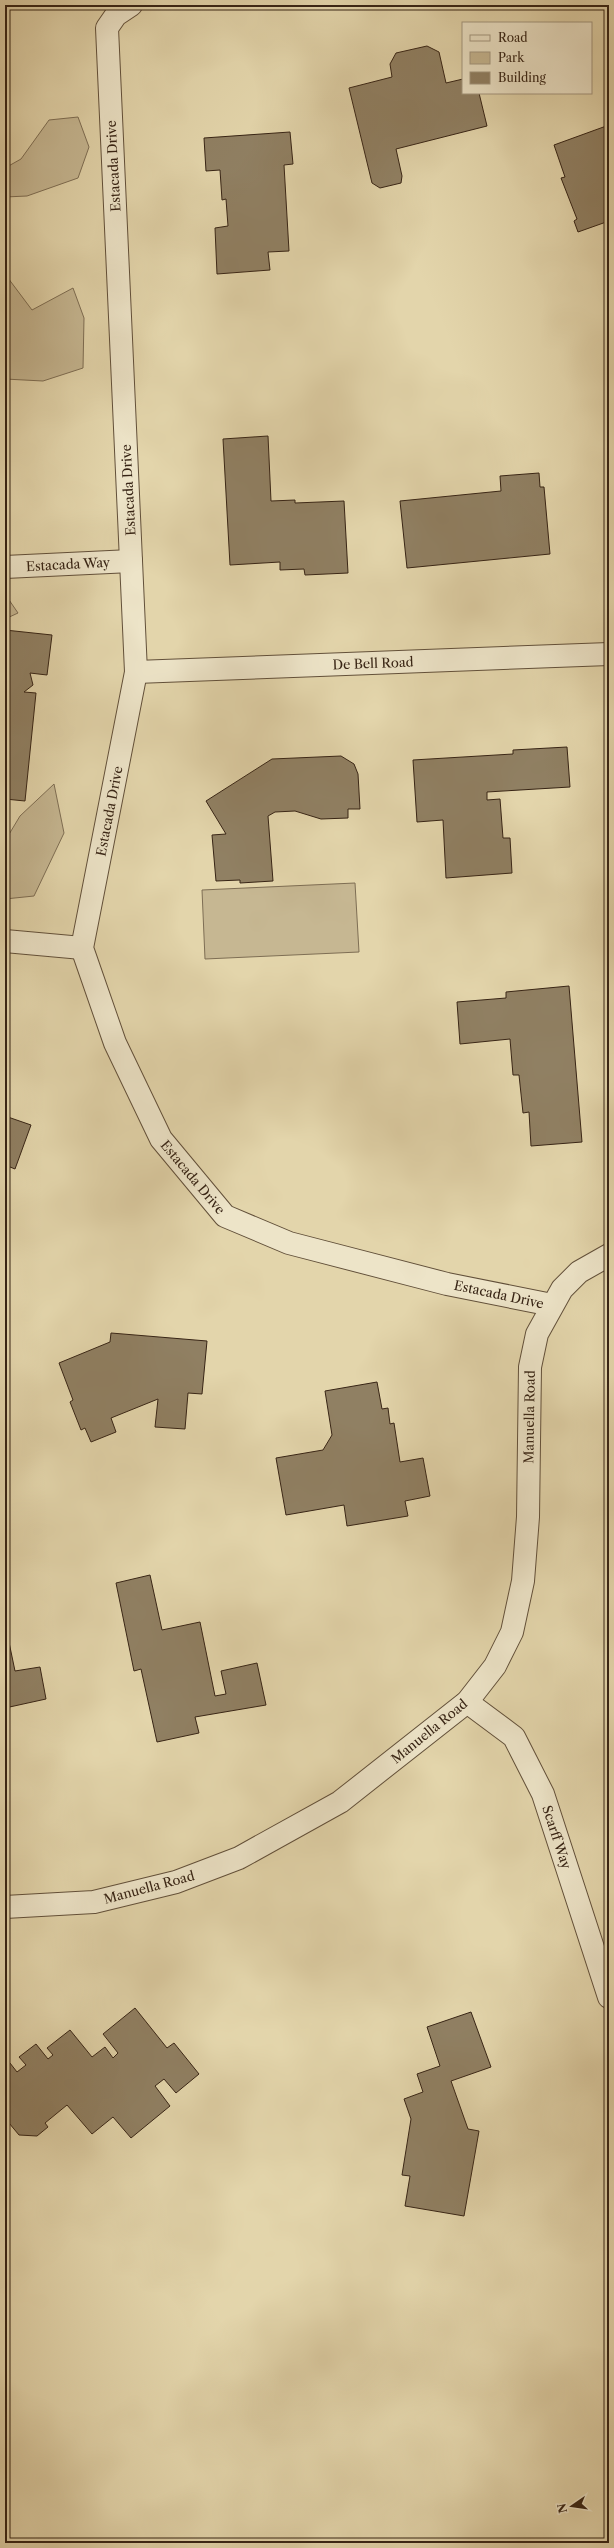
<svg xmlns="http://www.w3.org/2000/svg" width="614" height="2548" font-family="'Libre Caslon Text',serif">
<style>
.green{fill:#c6b792;stroke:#7e6e54}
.building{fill:#908063;stroke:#372415}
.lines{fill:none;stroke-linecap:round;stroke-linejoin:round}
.street-casing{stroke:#62503a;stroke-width:24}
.street{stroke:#ede4c8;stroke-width:22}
.labels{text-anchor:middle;stroke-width:3.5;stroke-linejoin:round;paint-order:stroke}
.street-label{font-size:13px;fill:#372415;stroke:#ede4c8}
</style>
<rect width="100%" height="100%" fill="#e3d5ab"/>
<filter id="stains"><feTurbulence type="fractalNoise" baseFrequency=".005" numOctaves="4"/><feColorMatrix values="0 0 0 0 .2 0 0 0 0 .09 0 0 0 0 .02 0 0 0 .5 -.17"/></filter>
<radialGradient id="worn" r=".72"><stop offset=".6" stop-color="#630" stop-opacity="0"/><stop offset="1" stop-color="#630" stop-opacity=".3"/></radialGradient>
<g class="green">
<polygon points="78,117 89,147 78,178 27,196 5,197 5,168 21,159 49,120"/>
<polygon points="5,274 32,310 73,288 84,318 83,368 43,381 5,379"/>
<polygon points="5,594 18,613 5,619"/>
<polygon points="54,784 64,833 34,896 5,899 5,841 20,816"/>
<polygon points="355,883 359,952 205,959 202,890"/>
</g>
<g class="building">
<polygon points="427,46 439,52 446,83 463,79 463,93 479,93 487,126 396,149 402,176 401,183 380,188 372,183 349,88 392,77 390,64 396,53"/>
<polygon points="609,125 609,221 578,232 574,221 577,219 561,178 565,177 554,145"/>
<polygon points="290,132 293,164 284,165 289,251 268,252 270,270 217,274 215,228 228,226 226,199 222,200 220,170 206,171 204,138"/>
<polygon points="268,436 271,501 295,500 295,503 344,501 348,573 305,575 304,569 280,570 280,562 230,565 223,439"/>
<polygon points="539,473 540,487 544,487 550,554 407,568 400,501 501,491 500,476"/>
<polygon points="5,630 52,635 47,675 30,673 33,685 24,692 36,693 25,801 5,799"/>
<polygon points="567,747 570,787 487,792 487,800 500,799 503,838 510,838 512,873 446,878 443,820 417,822 413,760 513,754 513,750"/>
<polygon points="341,756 354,764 358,774 360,809 348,809 348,818 321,819 295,811 275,812 268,816 273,881 240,883 240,880 216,881 212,835 226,834 206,801 272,759"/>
<polygon points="569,986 582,1142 531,1146 529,1112 523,1113 519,1075 513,1075 510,1039 460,1044 457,1002 506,998 506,992"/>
<polygon points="5,1116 31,1125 15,1169 5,1165"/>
<polygon points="111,1333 207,1341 202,1394 188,1393 185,1429 155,1427 158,1399 111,1418 116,1432 91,1442 85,1428 81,1430 70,1402 73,1400 59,1363 110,1342"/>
<polygon points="377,1382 382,1409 388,1408 390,1424 394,1423 400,1462 423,1458 430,1496 405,1501 408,1516 347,1526 344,1505 286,1515 276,1458 323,1450 332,1435 325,1391"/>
<polygon points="150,1575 162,1630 200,1622 215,1696 226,1694 221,1671 257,1663 266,1705 195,1717 199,1733 157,1742 141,1669 134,1671 116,1583"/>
<polygon points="5,1623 15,1671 40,1667 46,1699 5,1708"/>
<polygon points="135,2008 167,2048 174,2043 199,2074 176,2093 164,2079 155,2086 170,2106 131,2138 113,2117 92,2134 67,2105 45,2123 48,2127 37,2136 19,2135 9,2123 5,2126 5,2067 10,2063 17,2072 26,2065 19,2057 36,2044 48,2059 53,2055 47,2048 70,2030 92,2057 105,2047 113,2058 118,2053 103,2034"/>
<polygon points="471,2012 491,2067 451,2081 468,2129 479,2131 464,2216 405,2206 410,2176 402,2175 411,2119 404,2099 423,2092 417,2074 440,2066 427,2027"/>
</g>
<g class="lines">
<defs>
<g id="street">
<polyline points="131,5 116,15 107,28 136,672 82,948 115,1043 161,1139 225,1216 289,1243 447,1284 552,1305"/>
<polyline points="5,567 131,561"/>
<polyline points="136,672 609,654"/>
<polyline points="5,941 82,948"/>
<polyline points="467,1702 514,1737 543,1794 609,1997"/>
<polyline points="5,1907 94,1902 176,1882 239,1858 340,1802 467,1702 495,1666 512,1632 523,1581 528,1517 530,1367 537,1334 562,1289 579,1272 609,1255"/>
</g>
</defs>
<use href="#street" class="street-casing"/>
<use href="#street" class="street"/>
</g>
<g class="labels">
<g class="street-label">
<text transform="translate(113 166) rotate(-93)" y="5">Estacada Drive</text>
<text transform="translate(128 490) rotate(-93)" y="5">Estacada Drive</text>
<text transform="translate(68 564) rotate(-3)" y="5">Estacada Way</text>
<text transform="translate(373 663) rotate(-2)" y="5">De Bell Road</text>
<text transform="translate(109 811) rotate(-79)" y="5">Estacada Drive</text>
<text transform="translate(193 1177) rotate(50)" y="5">Estacada Drive</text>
<text transform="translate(499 1294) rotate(12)" y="5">Estacada Drive</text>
<text transform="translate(529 1417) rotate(-89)" y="5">Manuella Road</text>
<text transform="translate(429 1731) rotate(-39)" y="5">Manuella Road</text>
<text transform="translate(557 1837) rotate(72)" y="5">Scarff Way</text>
<text transform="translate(149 1887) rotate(-15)" y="5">Manuella Road</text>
</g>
</g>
<rect width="614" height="2548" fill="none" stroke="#e3d5ab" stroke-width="20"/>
<rect x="6" y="6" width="602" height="2536" fill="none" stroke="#372415" stroke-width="2"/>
<rect x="10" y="10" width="594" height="2528" fill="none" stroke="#372415"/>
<rect x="462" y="22" width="130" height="72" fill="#ede4c8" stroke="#a49780"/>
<rect x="470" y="35" width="20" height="6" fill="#ede4c8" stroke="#a49780"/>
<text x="498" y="42" font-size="12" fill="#372415">Road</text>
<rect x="470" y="52" width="20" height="12" fill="#c6b792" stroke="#a49780"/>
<text x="498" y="62" font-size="12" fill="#372415">Park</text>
<rect x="470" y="72" width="20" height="12" fill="#908063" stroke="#a49780"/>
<text x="498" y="82" font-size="12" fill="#372415">Building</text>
<g transform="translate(572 2506) rotate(257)" stroke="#ede4c8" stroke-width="3" paint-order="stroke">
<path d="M0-3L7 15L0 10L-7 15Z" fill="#372415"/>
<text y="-6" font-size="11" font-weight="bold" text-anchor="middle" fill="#372415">N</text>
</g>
<rect width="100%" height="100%" filter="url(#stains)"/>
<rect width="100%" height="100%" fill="url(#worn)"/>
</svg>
